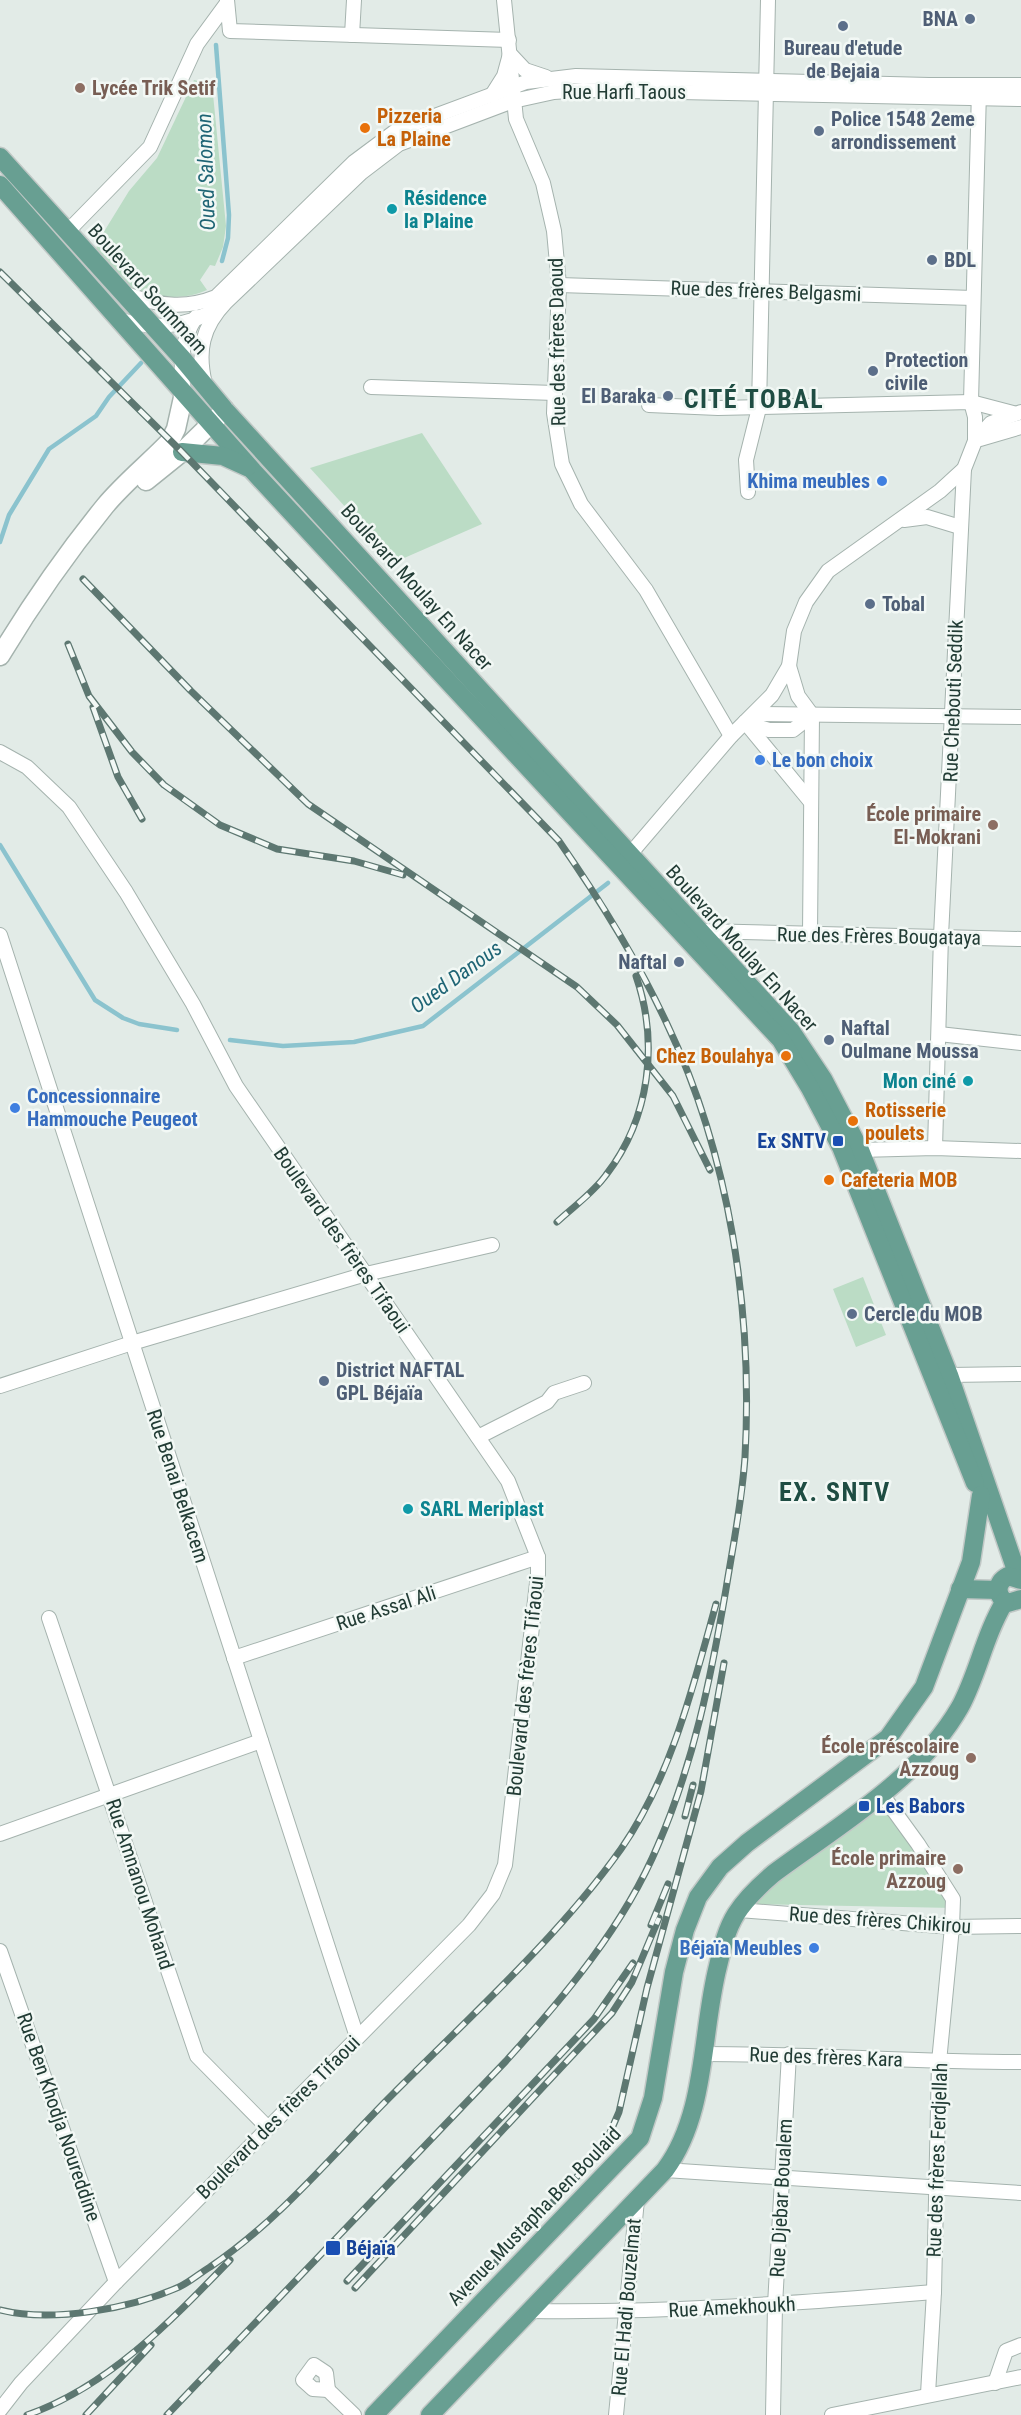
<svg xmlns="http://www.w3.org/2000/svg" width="1021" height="2415" font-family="'Roboto Condensed',sans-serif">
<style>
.green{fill:#bbdcc5}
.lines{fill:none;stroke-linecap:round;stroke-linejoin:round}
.stream{stroke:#8bc3ce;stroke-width:4.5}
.minor-casing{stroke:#a5b3ae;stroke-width:16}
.tertiary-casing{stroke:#a5b3ae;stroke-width:21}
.primary-casing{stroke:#c1c8c6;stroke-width:21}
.minor{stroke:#fff;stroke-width:14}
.tertiary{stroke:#fff;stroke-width:18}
.primary{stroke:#689f92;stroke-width:18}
.rail-casing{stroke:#5d7771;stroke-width:7}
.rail{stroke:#f2f8f5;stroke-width:4.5;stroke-dasharray:14;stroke-linecap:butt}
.service-dot{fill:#5c6f8a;stroke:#f2f8f5;stroke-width:2}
.education-dot{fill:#8d6e63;stroke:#f2f8f5;stroke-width:2}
.food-dot{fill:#e8710a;stroke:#f2f8f5;stroke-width:2}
.culture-dot{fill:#0f9aa8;stroke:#f2f8f5;stroke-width:2}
.shop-dot{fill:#3f7fe0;stroke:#f2f8f5;stroke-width:2}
.transit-dot{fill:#1a4fb4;stroke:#f2f8f5;stroke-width:2}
.labels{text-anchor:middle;stroke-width:5;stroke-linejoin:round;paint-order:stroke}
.service-label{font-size:20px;font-weight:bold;fill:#4e5e75;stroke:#f2f8f5;text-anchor:start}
.education-label{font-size:20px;font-weight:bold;fill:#785e54;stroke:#f2f8f5;text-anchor:end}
.street-label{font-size:20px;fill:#223c35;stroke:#f2f8f5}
.food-label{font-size:20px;font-weight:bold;fill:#c56008;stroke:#f2f8f5;text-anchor:start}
.culture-label{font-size:20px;font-weight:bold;fill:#0d838f;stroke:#f2f8f5;text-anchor:start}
.shop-label{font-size:20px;font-weight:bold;fill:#366cbe;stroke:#f2f8f5;text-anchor:end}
.transit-label{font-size:20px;font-weight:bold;fill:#164399;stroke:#f2f8f5;text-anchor:start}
.water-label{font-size:21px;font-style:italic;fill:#1f6575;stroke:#f2f8f5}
.district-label{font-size:26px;font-weight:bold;letter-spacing:1.5px;fill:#1f4d43;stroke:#f2f8f5}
</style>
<rect width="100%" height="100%" fill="#e2ebe7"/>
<g class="green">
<path d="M194,80l18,4 14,142 -3,21 -8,19 -5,-1 -10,15 7,10c-23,11 -61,9 -82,-7 -10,-8 -20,-21 -29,-31l1,-9 32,-52 28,-33z"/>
<polygon points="422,433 482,524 395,562 310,468"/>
<polygon points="863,1277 886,1335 856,1347 833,1289"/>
<polygon points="891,1798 954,1908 749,1904"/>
</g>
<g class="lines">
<g class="stream">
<polyline points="216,45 229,215 228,238 222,261"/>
<polyline points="0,542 9,515 49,449 96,416 109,397 141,363"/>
<polyline points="0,845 95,1000 123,1018 139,1024 177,1030"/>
<polyline points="230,1040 283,1046 354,1042 423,1026 608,883"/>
</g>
<defs>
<g id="minor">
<polyline points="227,0 230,31 509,40"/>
<polyline points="504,0 516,119 543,183 554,231 559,285 554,413 562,464 581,504 646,590 731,736"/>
<polyline points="352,35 354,0"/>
<polyline points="492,95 504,76 510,54 525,70 546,77"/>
<polyline points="67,232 150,147 197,44 227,3"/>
<polyline points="559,285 973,298"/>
<path d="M126,294c31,11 58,16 90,3l138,-135 43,-32 129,-48 50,-6 353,9h92"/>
<path d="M119,319c33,12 69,8 99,-11"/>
<path d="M205,384c-8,-33 -3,-57 21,-82l135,-129 38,-29 114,-43 41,-9 29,-2 438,9"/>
<polyline points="371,387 555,393"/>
<path d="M184,393c-4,-28 -4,-51 12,-76"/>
<polyline points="649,405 718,408 971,402 1013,413"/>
<polyline points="980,439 1021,427"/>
<polyline points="975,441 975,417 971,402 979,90"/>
<polyline points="748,492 746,460 759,408 768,0"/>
<polyline points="904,520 927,517 960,527"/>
<polyline points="789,666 798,696 812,715 810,934"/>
<polyline points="754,714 1021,717"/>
<polyline points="745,722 810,801"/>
<polyline points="746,723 769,730 793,730 812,715"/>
<polyline points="0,752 27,767 69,807 126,892 193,1004 236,1086 508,1481 538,1557 538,1574 505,1865 493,1894 469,1925 116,2282 21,2383 0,2410"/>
<polyline points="625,860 731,736 772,695 789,666 794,631 806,602 828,571 940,491 964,469 975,441 991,423 1021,412"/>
<polyline points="701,931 1021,939"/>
<polyline points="0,935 357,2037"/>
<polyline points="939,1034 1021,1043"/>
<polyline points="935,1148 941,936 964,469"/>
<polyline points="860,1150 935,1148 1021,1151"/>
<polyline points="949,1375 1021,1374"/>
<polyline points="0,1386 132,1343 366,1274 492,1245"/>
<polyline points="478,1437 547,1402 554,1393 584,1383"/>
<polyline points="49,1618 197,2056 267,2127"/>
<polyline points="234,1658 538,1557"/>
<polyline points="881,1793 918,1844 953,1899 952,1927 939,2062 934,2292 928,2394"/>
<polyline points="0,1834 261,1741"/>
<polyline points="739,1910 952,1927 1021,1926"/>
<polyline points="0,1951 116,2282"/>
<path d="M703,2054c106,0 212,8 318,8"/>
<polyline points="665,2170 1021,2193"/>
<path d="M530,2311c135,2 269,-8 404,-19"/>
<polygon points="314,2365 326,2373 328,2390 313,2389 303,2380"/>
<polyline points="995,2383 1006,2351 1021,2345"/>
<polyline points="328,2390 354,2415"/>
<polyline points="616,2415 637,2200"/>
<polyline points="773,2415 775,2305 789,2054"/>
<polyline points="832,2415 1021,2377"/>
</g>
<g id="tertiary">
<polyline points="146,481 182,452 225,410"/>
<path d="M0,656c32,-53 66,-102 105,-150 19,-23 44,-43 65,-65l6,-12 8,-36"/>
</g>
<g id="primary">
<polyline points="0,157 181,357 225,410 791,1031 823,1079 860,1150 949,1375 1019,1579"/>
<polyline points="0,185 253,471 781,1040 810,1088 841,1147 975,1483"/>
<polyline points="182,452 223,456 247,467"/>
<path d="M1021,1580l-13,-4c-13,7 -12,21 0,27l13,-4"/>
<polyline points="960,1589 998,1590"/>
<polyline points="374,2415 640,2138 653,2098 674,1972 685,1930 698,1897 720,1867 747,1843 888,1738 924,1687 971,1562 981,1495"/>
<path d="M430,2415l235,-245c42,-56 36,-138 53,-204 4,-17 8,-36 18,-52 10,-16 23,-28 37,-40 66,-49 145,-94 187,-167 18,-33 24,-71 45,-106"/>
</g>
</defs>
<use href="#minor" class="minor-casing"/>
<use href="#tertiary" class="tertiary-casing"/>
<use href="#primary" class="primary-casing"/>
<use href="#minor" class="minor"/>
<use href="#tertiary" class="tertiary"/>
<use href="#primary" class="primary"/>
<defs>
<g id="rail">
<path d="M0,272l182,180 377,389c41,59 78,118 108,183 63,132 86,288 78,433 -3,44 -12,89 -19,132 -15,88 -32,173 -68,256 -34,81 -93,151 -152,216l-339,354"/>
<polyline points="83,579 191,691 308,804 577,987 617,1025 673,1096 710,1170"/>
<polyline points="68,644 89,696 132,752 164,785 220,825 277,849 354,861 403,875"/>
<polyline points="93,707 118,777 142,819"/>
<path d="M557,1222c16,-15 36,-29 49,-47 44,-57 53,-132 30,-199"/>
<polyline points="685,1816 693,1785"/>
<polyline points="651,1925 668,1884"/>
<polyline points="347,2281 594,2019 633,1963"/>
<polyline points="355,2288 612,2013 632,1982 659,1918"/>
<polyline points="461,2299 588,2165 609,2135 619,2112 647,1988 701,1791 724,1663"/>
<path d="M0,2310c52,13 130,-1 179,-23 11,-5 21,-14 31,-20 67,-45 120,-109 176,-166 77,-78 172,-163 235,-252 50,-72 72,-162 95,-245"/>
<path d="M27,2415c81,-28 145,-95 203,-155"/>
<polyline points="86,2415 151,2345"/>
</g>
</defs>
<use href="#rail" class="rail-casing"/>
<use href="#rail" class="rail"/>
</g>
<g class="service-dot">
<circle cx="970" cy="19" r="6"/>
<circle cx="843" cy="26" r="6"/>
<circle cx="819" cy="131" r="6"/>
<circle cx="932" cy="260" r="6"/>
<circle cx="873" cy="371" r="6"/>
<circle cx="668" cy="396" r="6"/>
<circle cx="870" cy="604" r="6"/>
<circle cx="679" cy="962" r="6"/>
<circle cx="829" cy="1040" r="6"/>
<circle cx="852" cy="1314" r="6"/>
<circle cx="324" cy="1381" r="6"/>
</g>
<g class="education-dot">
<circle cx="80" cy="88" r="6"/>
<circle cx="993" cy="825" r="6"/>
<circle cx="971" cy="1758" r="6"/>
<circle cx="958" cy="1869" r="6"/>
</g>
<g class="food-dot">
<circle cx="365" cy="128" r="6"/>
<circle cx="786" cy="1056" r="6"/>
<circle cx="853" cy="1121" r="6"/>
<circle cx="829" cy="1180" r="6"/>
</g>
<g class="culture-dot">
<circle cx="392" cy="209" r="6"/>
<circle cx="968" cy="1081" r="6"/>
<circle cx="408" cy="1509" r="6"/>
</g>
<g class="shop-dot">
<circle cx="882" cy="481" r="6"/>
<circle cx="760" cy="760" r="6"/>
<circle cx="15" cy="1108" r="6"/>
<circle cx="814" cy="1948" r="6"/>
</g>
<g class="transit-dot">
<rect x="832" y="1135" width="12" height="12" rx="3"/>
<rect x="858" y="1800" width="12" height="12" rx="3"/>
<rect x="325" y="2240" width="16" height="16" rx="3"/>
</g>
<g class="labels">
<g class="service-label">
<text x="958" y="26" text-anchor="end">BNA</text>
<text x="843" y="55" text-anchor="middle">Bureau d'etude<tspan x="843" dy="23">de Bejaia</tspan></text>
<text x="831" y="126">Police 1548 2eme<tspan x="831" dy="23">arrondissement</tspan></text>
<text x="944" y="267">BDL</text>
<text x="885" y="367">Protection<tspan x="885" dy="23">civile</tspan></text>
<text x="656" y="403" text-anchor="end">El Baraka</text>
<text x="882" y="611">Tobal</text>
<text x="667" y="969" text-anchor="end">Naftal</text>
<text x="841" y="1035">Naftal<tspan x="841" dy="23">Oulmane Moussa</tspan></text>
<text x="864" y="1321">Cercle du MOB</text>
<text x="336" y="1377">District NAFTAL<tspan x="336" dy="23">GPL Béjaïa</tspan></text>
</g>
<g class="education-label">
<text x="92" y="95" text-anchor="start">Lycée Trik Setif</text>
<text x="981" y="821">École primaire<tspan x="981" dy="23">El-Mokrani</tspan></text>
<text x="959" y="1753">École préscolaire<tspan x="959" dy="23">Azzoug</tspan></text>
<text x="946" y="1865">École primaire<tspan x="946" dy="23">Azzoug</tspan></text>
</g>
<g class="street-label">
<text x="624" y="99">Rue Harfi Taous</text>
<text transform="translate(148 289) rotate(48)" y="7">Boulevard Soummam</text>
<text transform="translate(766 291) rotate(2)" y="7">Rue des frères Belgasmi</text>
<text transform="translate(557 342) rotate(-91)" y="7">Rue des frères Daoud</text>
<text transform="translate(417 587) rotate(48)" y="7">Boulevard Moulay En Nacer</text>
<text transform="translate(953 701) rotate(-88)" y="7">Rue Chebouti Seddik</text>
<text transform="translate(879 936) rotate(1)" y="7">Rue des Frères Bougataya</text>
<text transform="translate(742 948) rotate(48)" y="7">Boulevard Moulay En Nacer</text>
<text transform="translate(342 1240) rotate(55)" y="7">Boulevard des frères Tifaoui</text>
<text transform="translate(178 1486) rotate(72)" y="7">Rue Benai Belkacem</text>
<text transform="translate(386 1608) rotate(-18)" y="7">Rue Assal Ali</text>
<text transform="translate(525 1686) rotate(-84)" y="7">Boulevard des frères Tifaoui</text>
<text transform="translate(140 1884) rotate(72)" y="7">Rue Amnanou Mohand</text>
<text transform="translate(880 1920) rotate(4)" y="7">Rue des frères Chikirou</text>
<text transform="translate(826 2057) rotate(2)" y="7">Rue des frères Kara</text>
<text transform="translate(59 2117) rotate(71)" y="7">Rue Ben Khodja Noureddine</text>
<text transform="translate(278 2117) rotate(-45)" y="7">Boulevard des frères Tifaoui</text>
<text transform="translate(937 2160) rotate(-88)" y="7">Rue des frères Ferdjellah</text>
<text transform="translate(781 2198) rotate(-87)" y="7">Rue Djebar Boualem</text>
<text transform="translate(534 2216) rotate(-46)" y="7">Avenue Mustapha Ben Boulaid</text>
<text transform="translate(626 2307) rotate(-85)" y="7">Rue El Hadi Bouzelmat</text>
<text transform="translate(732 2307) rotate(-3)" y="7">Rue Amekhoukh</text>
</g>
<g class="food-label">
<text x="377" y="123">Pizzeria<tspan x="377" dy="23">La Plaine</tspan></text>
<text x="774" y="1063" text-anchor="end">Chez Boulahya</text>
<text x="865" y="1117">Rotisserie<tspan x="865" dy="23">poulets</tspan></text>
<text x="841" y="1187">Cafeteria MOB</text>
</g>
<g class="culture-label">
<text x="404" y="205">Résidence<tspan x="404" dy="23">la Plaine</tspan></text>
<text x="956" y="1088" text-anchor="end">Mon ciné</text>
<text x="420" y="1516">SARL Meriplast</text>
</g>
<g class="shop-label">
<text x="870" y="488">Khima meubles</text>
<text x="772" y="767" text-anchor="start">Le bon choix</text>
<text x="27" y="1103" text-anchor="start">Concessionnaire<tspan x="27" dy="23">Hammouche Peugeot</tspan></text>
<text x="802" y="1955">Béjaïa Meubles</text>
</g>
<g class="transit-label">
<text x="826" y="1148" text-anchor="end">Ex SNTV</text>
<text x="876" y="1813">Les Babors</text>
<text x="346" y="2255">Béjaïa</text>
</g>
<g class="water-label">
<text transform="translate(206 172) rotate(-92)" y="7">Oued Salomon</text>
<text transform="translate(456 977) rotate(-36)" y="7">Oued Danous</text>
</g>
<g class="district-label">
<text x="754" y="408">CITÉ TOBAL</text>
<text x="835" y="1501">EX. SNTV</text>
</g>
</g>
</svg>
